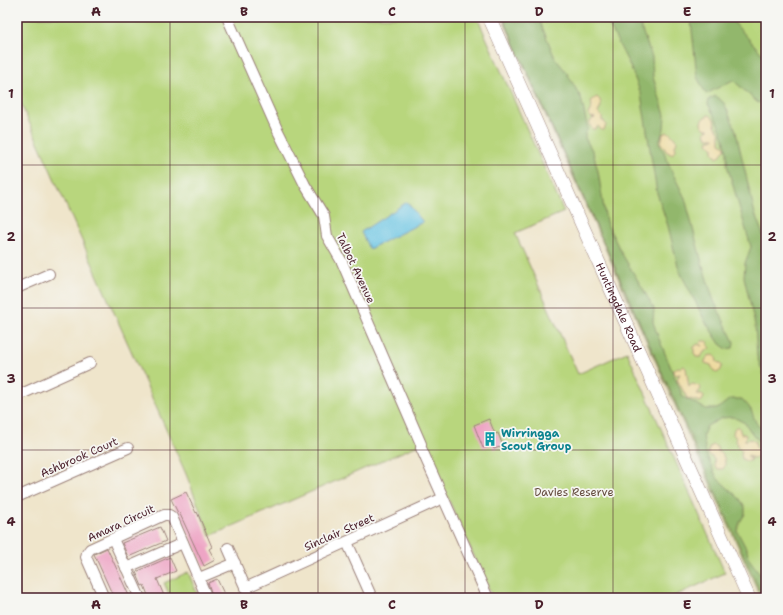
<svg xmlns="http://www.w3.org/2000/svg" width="783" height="615" font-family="'Shantell Sans',sans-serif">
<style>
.green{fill:#b8d67d;stroke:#817a54}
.forest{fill:#92b76c;stroke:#6e6b4c}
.sand{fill:#eeda9e;stroke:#9c7c64}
.water{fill:#65c3e3;stroke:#587187}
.building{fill:#eea5c5}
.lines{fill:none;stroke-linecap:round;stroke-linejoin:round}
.minor-casing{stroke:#9c827b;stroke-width:12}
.major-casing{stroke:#9c827b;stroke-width:14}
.minor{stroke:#fff;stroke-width:10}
.major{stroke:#fff;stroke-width:13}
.grid{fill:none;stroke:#4a1f2b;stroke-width:1;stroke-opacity:0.55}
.labels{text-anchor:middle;stroke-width:3.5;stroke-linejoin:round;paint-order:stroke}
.street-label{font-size:11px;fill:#4a1f2b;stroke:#f6f6f2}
.culture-label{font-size:11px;font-weight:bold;fill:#0d838f;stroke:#f6f6f2;text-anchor:start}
.park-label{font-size:11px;fill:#664d40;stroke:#f6f6f2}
.neatline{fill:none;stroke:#4a1f2b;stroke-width:1.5}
.grid-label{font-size:13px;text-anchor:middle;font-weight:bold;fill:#4a1f2b}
</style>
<rect width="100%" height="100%" fill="#f6f6f2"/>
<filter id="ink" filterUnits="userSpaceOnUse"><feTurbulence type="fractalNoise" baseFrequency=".025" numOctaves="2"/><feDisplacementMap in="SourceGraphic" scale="8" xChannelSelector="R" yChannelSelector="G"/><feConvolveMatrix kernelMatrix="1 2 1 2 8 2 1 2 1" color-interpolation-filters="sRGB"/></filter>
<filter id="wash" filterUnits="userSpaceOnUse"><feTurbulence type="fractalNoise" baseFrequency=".012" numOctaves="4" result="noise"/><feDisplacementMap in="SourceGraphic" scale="16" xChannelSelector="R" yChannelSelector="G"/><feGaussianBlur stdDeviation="0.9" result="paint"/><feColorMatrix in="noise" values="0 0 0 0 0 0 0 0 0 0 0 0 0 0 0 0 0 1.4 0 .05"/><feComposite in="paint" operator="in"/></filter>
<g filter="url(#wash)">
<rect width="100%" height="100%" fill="#efe5cb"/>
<g class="green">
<polygon points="17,17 477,17 564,212 515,233 578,374 627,352 725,573 670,598 493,598 423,443 210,536 186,474 17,95"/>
<polygon points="502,17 766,17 766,598 761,598"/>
<polygon points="188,572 199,598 171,598 164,583"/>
</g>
<g class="forest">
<path d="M503,17h35l17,41 12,15 14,25 7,31 -3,4v5l8,14 5,19 8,51 16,32 21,35 11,20 -1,13 6,17 24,58 23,12h11l13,-10h12c3,4 7,7 9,11 4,9 4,17 15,20v17l-13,-12 -8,-12 -12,-6 -11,1 -15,8 -4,9 3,19 11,24 23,21 5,8v7l-5,8 -3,9 10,19 2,9 14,19 3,7v13h-3z"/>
<polygon points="605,17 637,17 652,57 653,77 665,115 664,129 659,142 664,152 673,174 685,198 703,267 714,301 734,342 733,348 727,349 720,344 705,321 679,270 668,226 657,193 641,94 630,66"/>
<polygon points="688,17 729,17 766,58 766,100 758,103 733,80 706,94 697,77 691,21"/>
<path d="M716,96l8,7 11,25 20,86 11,28v138l-9,-23 -2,-32 -11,-48 1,-14 6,-16 -24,-82c2,-22 -9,-42 -19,-61l1,-5z"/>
</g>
<g class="sand">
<polygon points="597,97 600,100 601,106 598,113 602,117 602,121 604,121 606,125 604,130 601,130 598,126 595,129 592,129 589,124 592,119 595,118 590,117 588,114 592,107 591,101"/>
<path d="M710,115l4,4 1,6 5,8v10l5,3v3l-6,8 -2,1 -4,-6v-4l-4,-4 -1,-3 6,-2v-1h-7l-2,-6 4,-3h-4l-4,-5c0,-5 4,-8 9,-9z"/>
<polygon points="667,132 670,133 677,141 675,146 676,149 675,152 671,154 667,152 661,143 663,134"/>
<polygon points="702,341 707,341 710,348 704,352 701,357 696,357 694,353 694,347 698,344 702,346 700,343"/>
<polygon points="714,355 716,357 717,362 720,363 722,366 721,370 717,373 714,371 711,365 705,363 705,361 708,356"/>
<polygon points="684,366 686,368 689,387 692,384 699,386 701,389 697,394 702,394 704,397 702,401 700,402 687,398 678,381 677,379 680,374 676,375 674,373 674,370 678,367 681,368"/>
<polygon points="736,427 739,427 741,434 744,434 746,435 745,441 750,439 755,441 756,447 760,451 757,457 753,458 748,455 748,457 751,458 750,461 746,461 742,459 741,454 742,450 737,446 736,438 733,434 734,429"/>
<path d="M713,445l4,2 1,5 4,1c2,4 5,12 1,16h-5l-3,-2 -1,-8 -6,-5 1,-6z"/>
</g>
<polygon class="water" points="407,202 423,222 369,249 361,232"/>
<g id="blocks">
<g class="building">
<polygon points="489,419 495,434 498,433 503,446 494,449 492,445 483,448 474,425"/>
<polygon points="186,492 196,513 197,512 212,547 209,549 215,560 204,566 179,512 178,513 171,499"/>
<polygon points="160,527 166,541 128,557 122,543"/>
<polygon points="107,548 126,589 130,598 114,598 94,554"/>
<polygon points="170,557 176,571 157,579 165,598 149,598 144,585 142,586 136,572"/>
<polygon points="217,579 226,598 213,598 208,583"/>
</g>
</g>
</g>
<g filter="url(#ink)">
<use href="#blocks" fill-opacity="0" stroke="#9c827b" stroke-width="1"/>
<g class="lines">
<defs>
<g id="minor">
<polyline points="227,17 277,129 305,185 324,216 327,236 342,262 421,444"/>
<polyline points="17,288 49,274"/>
<polyline points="17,396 90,363"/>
<polyline points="421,448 488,598"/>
<polyline points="17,497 128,448"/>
<polyline points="113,539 140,598"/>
<polyline points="347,542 372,598"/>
<polyline points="228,548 250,598"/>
<polyline points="126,568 183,543"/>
<polyline points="199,578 235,563"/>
<polyline points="245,588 443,498"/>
<polyline points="104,598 86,557 87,553 90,549 164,515 169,515 172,517 207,598"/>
</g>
<g id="major">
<path id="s1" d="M489,17l260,581"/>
</g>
</defs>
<use href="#minor" class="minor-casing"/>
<use href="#major" class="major-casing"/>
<use href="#minor" class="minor"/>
<use href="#major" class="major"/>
</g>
</g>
<path class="grid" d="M170,17v581M318,17v581M465,17v581M613,17v581M17,165h749M17,308h749M17,450h749"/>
<defs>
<symbol id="building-bare" viewBox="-9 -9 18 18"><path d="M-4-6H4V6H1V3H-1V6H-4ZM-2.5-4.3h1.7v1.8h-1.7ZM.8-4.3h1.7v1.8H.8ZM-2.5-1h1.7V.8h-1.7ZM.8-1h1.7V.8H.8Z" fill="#0f9aa8" stroke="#f6f6f2" stroke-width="2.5" paint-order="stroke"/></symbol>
</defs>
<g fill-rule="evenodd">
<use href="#building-bare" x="480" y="429" width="20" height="20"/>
</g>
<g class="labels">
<g class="street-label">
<text transform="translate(356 268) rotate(65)" y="4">Talbot Avenue</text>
<text dy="4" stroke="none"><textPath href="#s1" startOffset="318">Huntingdale Road</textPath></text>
<text transform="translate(79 457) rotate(-24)" y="4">Ashbrook Court</text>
<text transform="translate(121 523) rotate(-25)" y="4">Amara Circuit</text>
<text transform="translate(339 532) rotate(-24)" y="4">Sinclair Street</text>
</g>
<g class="culture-label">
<text x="501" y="437">Wirringga<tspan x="501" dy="13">Scout Group</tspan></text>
</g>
<g class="park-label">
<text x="574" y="496">Davies Reserve</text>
</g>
</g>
<rect width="783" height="615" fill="none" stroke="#f6f6f2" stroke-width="44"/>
<rect x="22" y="22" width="739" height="571" class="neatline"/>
<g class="grid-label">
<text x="96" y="16">A</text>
<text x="244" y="16">B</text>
<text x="392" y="16">C</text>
<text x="539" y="16">D</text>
<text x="687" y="16">E</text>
<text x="11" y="98">1</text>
<text x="772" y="98">1</text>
<text x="11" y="241">2</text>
<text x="772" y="241">2</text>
<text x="11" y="383">3</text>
<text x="772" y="383">3</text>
<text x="11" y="526">4</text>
<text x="772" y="526">4</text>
<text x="96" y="609">A</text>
<text x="244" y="609">B</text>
<text x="392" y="609">C</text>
<text x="539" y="609">D</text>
<text x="687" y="609">E</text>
</g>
</svg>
